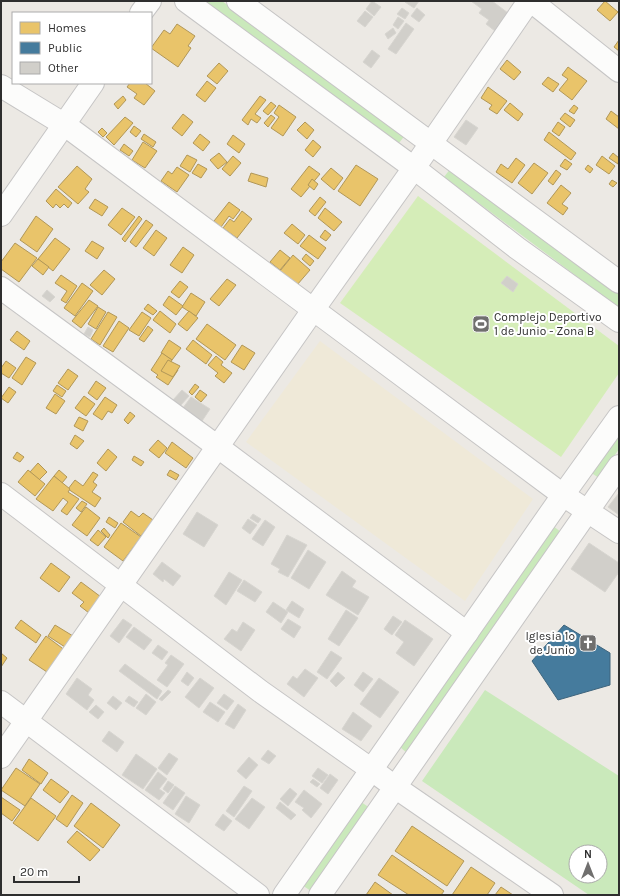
<svg xmlns="http://www.w3.org/2000/svg" width="620" height="896" font-family="Karla,sans-serif">
<style>
.education{fill:#efe9d8}
.green{fill:#cae9bb;fill-rule:evenodd}
.pitch{fill:#d5edb8}
.homes{fill:#e9c46a;stroke:#b19758}
.public{fill:#457b9d;stroke:#3e647c}
.building{fill:#d1cfca;stroke:#d7d5d0}
.lines{fill:none;stroke-linecap:round;stroke-linejoin:round}
.minor-casing{stroke:#c6c5c5;stroke-width:24}
.minor{stroke:#fcfcfb;stroke-width:22}
.labels{text-anchor:middle;stroke-width:4;stroke-linejoin:round;paint-order:stroke}
.poi-label{font-size:12px;fill:#2e2e2e;stroke:#fff;text-anchor:start}
</style>
<rect width="100%" height="100%" fill="#ece9e4"/>
<polygon class="education" points="320,341 533,499 465,601 246,442"/>
<g class="green">
<polygon points="203,1 222,1 406,134 399,143"/>
<polygon points="451,168 619,294 619,308 444,177"/>
<polygon points="619,431 619,449 599,478 590,472"/>
<polygon points="553,526 561,532 407,753 400,747"/>
<path d="M485,690l134,86v119h-30l-167,-114zM576,852h24v24h-24z"/>
<polygon points="361,802 370,808 311,891 302,885"/>
</g>
<polygon class="pitch" points="418,196 619,346 619,373 561,457 340,303"/>
<g class="homes">
<polygon points="605,1 618,12 610,21 597,10"/>
<polygon points="177,24 195,36 188,46 191,48 178,67 151,48 164,30 170,34"/>
<polygon points="619,40 619,51 614,47"/>
<polygon points="507,60 521,72 514,80 500,69"/>
<polygon points="219,63 228,71 217,84 207,76"/>
<polygon points="568,67 587,81 572,100 559,90 568,79 562,75"/>
<polygon points="548,77 559,84 553,92 542,84"/>
<polygon points="207,81 216,88 205,102 196,95"/>
<polygon points="130,83 145,83 155,91 144,105 134,98 137,94 127,87"/>
<polygon points="488,87 507,101 497,114 489,109 492,105 481,98"/>
<polygon points="123,96 126,100 118,109 114,104"/>
<polygon points="260,96 266,100 255,114 261,118 257,123 251,119 248,125 242,120"/>
<polygon points="271,102 276,106 268,115 263,111"/>
<polygon points="510,103 523,114 518,121 504,110"/>
<polygon points="279,105 296,117 283,136 271,128 279,117 274,113"/>
<polygon points="574,105 578,108 574,114 569,111"/>
<polygon points="611,111 619,117 619,129 606,119"/>
<polygon points="565,113 575,120 570,127 560,119"/>
<polygon points="183,114 193,122 182,136 172,128"/>
<polygon points="271,115 275,118 268,127 264,123"/>
<polygon points="125,117 133,123 114,145 106,137"/>
<polygon points="305,122 314,130 307,139 297,130"/>
<polygon points="558,122 565,127 559,136 552,131"/>
<polygon points="134,126 141,131 136,137 130,132"/>
<polygon points="102,128 107,133 103,137 98,132"/>
<polygon points="549,132 576,153 571,160 544,140"/>
<polygon points="144,134 156,142 153,147 141,139"/>
<polygon points="200,134 210,142 203,151 193,143"/>
<polygon points="233,135 245,144 239,153 227,144"/>
<polygon points="313,140 321,147 313,157 305,150"/>
<polygon points="143,142 157,151 145,168 132,160"/>
<polygon points="124,144 133,151 129,156 120,150"/>
<polygon points="219,153 227,162 218,169 210,160"/>
<polygon points="613,153 619,158 618,164 609,158"/>
<polygon points="187,155 197,160 190,172 180,166"/>
<polygon points="233,156 241,163 230,176 222,169"/>
<polygon points="602,156 615,166 609,174 596,165"/>
<polygon points="516,158 525,165 512,183 496,172 501,164 508,169"/>
<polygon points="565,159 572,164 567,170 560,166"/>
<polygon points="534,163 548,173 532,194 518,183"/>
<polygon points="198,164 207,169 201,178 192,173"/>
<polygon points="356,165 378,179 360,206 338,191"/>
<polygon points="588,165 593,169 590,173 585,169"/>
<polygon points="77,166 92,179 85,189 89,192 78,204 58,187"/>
<polygon points="309,166 320,174 301,197 291,189"/>
<polygon points="177,167 189,175 177,192 161,181 168,171 172,174"/>
<polygon points="331,168 343,178 334,190 321,179"/>
<polygon points="556,170 561,174 553,185 548,181"/>
<polygon points="251,173 268,178 266,187 248,181"/>
<polygon points="312,179 318,184 314,190 308,185"/>
<polygon points="612,180 617,183 613,187 609,184"/>
<polygon points="561,185 571,193 562,204 568,208 563,215 547,203"/>
<polygon points="56,189 72,203 68,208 64,204 60,208 56,204 53,208 46,201"/>
<polygon points="320,197 326,202 315,216 309,211"/>
<polygon points="95,199 108,207 102,216 89,208"/>
<polygon points="229,202 240,210 233,219 229,216 221,227 214,221"/>
<polygon points="122,208 135,217 121,235 108,225"/>
<polygon points="325,208 342,222 334,231 318,218"/>
<polygon points="242,211 252,219 237,238 223,228 230,219 234,222"/>
<polygon points="36,216 53,229 37,252 20,240"/>
<polygon points="139,216 142,219 125,242 122,239"/>
<polygon points="146,220 153,225 136,247 130,242"/>
<polygon points="292,224 305,235 298,244 284,233"/>
<polygon points="156,230 167,238 154,256 143,248"/>
<polygon points="325,230 331,235 326,241 320,237"/>
<polygon points="309,235 326,248 318,259 300,246"/>
<polygon points="55,238 70,249 53,271 38,259"/>
<polygon points="92,241 104,248 97,259 85,251"/>
<polygon points="15,243 37,258 19,282 1,269 1,262"/>
<polygon points="183,247 194,255 182,273 170,265"/>
<polygon points="280,250 290,258 280,270 270,262"/>
<polygon points="306,254 314,261 310,266 302,259"/>
<polygon points="293,255 310,270 297,285 280,271"/>
<polygon points="38,259 49,267 43,275 32,266"/>
<polygon points="104,270 115,279 102,295 90,285"/>
<polygon points="61,275 77,286 66,303 61,300 67,291 55,283"/>
<polygon points="227,279 236,285 219,306 210,299"/>
<polygon points="180,281 188,287 179,298 171,292"/>
<polygon points="82,283 93,291 75,316 64,308"/>
<polygon points="191,293 205,302 196,316 182,307"/>
<polygon points="169,296 183,306 176,315 163,305"/>
<polygon points="89,300 98,306 81,328 72,321"/>
<polygon points="148,304 157,311 153,315 144,309"/>
<polygon points="98,307 106,312 96,329 88,324"/>
<polygon points="160,311 176,324 170,333 153,320"/>
<polygon points="189,311 198,318 187,331 178,324"/>
<polygon points="108,312 117,317 100,345 91,339"/>
<polygon points="142,312 151,318 139,336 129,330"/>
<polygon points="119,321 129,328 113,352 103,346"/>
<polygon points="207,324 236,345 225,360 196,339"/>
<polygon points="148,326 153,330 144,342 139,339"/>
<polygon points="17,331 30,341 24,350 10,340"/>
<polygon points="169,340 181,348 172,360 161,353"/>
<polygon points="193,340 212,355 206,364 186,349"/>
<polygon points="242,345 255,353 244,370 231,362"/>
<polygon points="162,353 172,360 169,365 178,370 168,385 156,377 158,375 151,370"/>
<polygon points="216,356 223,362 221,365 232,373 224,383 215,376 218,373 208,365"/>
<polygon points="26,357 36,363 22,385 12,378"/>
<polygon points="168,360 180,366 173,377 161,371"/>
<polygon points="6,361 16,368 9,378 1,373 1,368"/>
<polygon points="68,369 78,376 68,390 58,383"/>
<polygon points="96,381 106,388 97,400 88,393"/>
<polygon points="195,384 199,387 192,395 189,392"/>
<polygon points="57,385 66,391 62,397 53,391"/>
<polygon points="9,387 16,392 8,403 1,398"/>
<polygon points="200,390 207,395 201,402 195,397"/>
<polygon points="55,394 65,401 56,414 46,408"/>
<polygon points="84,396 95,404 86,416 75,408"/>
<polygon points="105,397 117,405 112,413 108,411 102,420 93,414"/>
<polygon points="130,412 135,416 128,424 124,420"/>
<polygon points="79,417 88,421 83,431 74,426"/>
<polygon points="75,435 84,441 77,449 70,444"/>
<polygon points="158,440 167,448 159,458 149,450"/>
<polygon points="172,442 193,458 186,468 165,453"/>
<polygon points="108,449 117,457 106,471 97,463"/>
<polygon points="17,452 24,457 20,462 13,458"/>
<polygon points="134,456 144,462 141,466 132,460"/>
<polygon points="38,463 47,472 39,480 30,472"/>
<polygon points="28,470 45,484 35,496 18,482"/>
<polygon points="59,470 67,477 62,483 54,476"/>
<polygon points="170,470 179,475 176,480 167,475"/>
<polygon points="93,472 98,475 93,482 97,485 92,492 101,498 95,507 68,489 75,480 83,486"/>
<polygon points="54,476 70,489 68,492 79,499 67,515 61,511 68,502 63,498 53,511 36,499"/>
<polygon points="82,501 87,504 81,512 76,508"/>
<polygon points="86,507 100,518 87,536 72,525"/>
<polygon points="131,511 139,517 143,513 153,520 141,536 123,522"/>
<polygon points="109,517 118,523 115,528 106,522"/>
<polygon points="121,523 141,537 123,561 104,547"/>
<polygon points="104,528 110,535 108,538 101,531"/>
<polygon points="98,530 106,537 98,546 90,540"/>
<polygon points="51,563 70,577 59,592 40,578"/>
<polygon points="81,582 101,597 89,613 80,606 84,602 72,593"/>
<polygon points="21,620 41,635 36,643 15,628"/>
<polygon points="55,625 73,636 65,647 48,636"/>
<polygon points="46,636 66,651 50,674 29,660"/>
<polygon points="1,653 7,658 1,667"/>
<polygon points="29,759 48,773 41,784 22,770"/>
<polygon points="16,768 40,784 25,806 1,790"/>
<polygon points="51,779 69,792 60,803 43,790"/>
<polygon points="72,795 83,803 67,827 56,819"/>
<polygon points="1,797 20,810 12,821 1,813"/>
<polygon points="31,798 56,816 38,841 13,823"/>
<polygon points="91,803 120,825 103,848 74,826"/>
<polygon points="412,826 464,861 447,886 395,851"/>
<polygon points="77,831 100,850 90,861 67,842"/>
<polygon points="392,855 444,891 441,895 409,895 378,875"/>
<polygon points="471,867 495,883 487,895 452,895"/>
<polygon points="375,882 393,895 366,895"/>
<polygon points="501,887 513,895 495,895"/>
</g>
<polygon class="public" points="564,625 610,653 610,685 558,700 532,661"/>
<g class="building">
<polygon points="372,1 381,7 374,16 366,9"/>
<polygon points="406,1 419,1 414,8 405,2"/>
<polygon points="471,1 492,1 508,13 495,31 486,24 489,20 479,13 482,9"/>
<polygon points="402,8 409,13 405,19 397,14"/>
<polygon points="417,8 425,15 419,22 411,16"/>
<polygon points="365,11 373,17 365,27 357,21"/>
<polygon points="398,17 404,21 398,29 393,25"/>
<polygon points="406,23 414,29 396,54 388,49"/>
<polygon points="393,28 396,33 388,39 385,34"/>
<polygon points="372,50 380,56 371,68 363,62"/>
<polygon points="466,120 478,128 466,145 454,137"/>
<polygon points="507,276 518,284 513,292 501,283"/>
<polygon points="47,290 55,297 50,302 42,296"/>
<polygon points="88,327 93,330 90,337 84,334"/>
<polygon points="182,390 189,396 180,406 173,400"/>
<polygon points="191,397 210,409 202,421 183,408"/>
<polygon points="619,493 619,515 608,507"/>
<polygon points="197,512 218,525 204,547 183,534"/>
<polygon points="253,514 261,519 258,523 250,518"/>
<polygon points="248,519 257,525 250,534 242,528"/>
<polygon points="265,520 275,527 263,546 252,539"/>
<polygon points="287,535 307,545 288,577 278,572 280,569 271,564"/>
<polygon points="589,543 619,563 619,572 605,592 571,569"/>
<polygon points="308,550 326,562 309,589 291,578"/>
<polygon points="162,562 181,576 173,586 164,579 163,582 153,574"/>
<polygon points="342,571 356,581 352,587 369,597 358,615 326,595"/>
<polygon points="229,572 242,580 226,605 214,596"/>
<polygon points="244,580 262,592 255,602 237,591"/>
<polygon points="292,601 304,609 299,618 286,610"/>
<polygon points="273,602 288,612 281,623 266,612"/>
<polygon points="346,610 358,618 339,646 328,639"/>
<polygon points="393,616 402,622 392,635 384,629"/>
<polygon points="123,619 132,625 119,643 110,636"/>
<polygon points="288,619 301,627 294,638 281,629"/>
<polygon points="405,620 433,639 414,666 396,653 404,642 395,635"/>
<polygon points="243,622 255,630 241,651 224,639 232,629 237,632"/>
<polygon points="134,627 152,640 144,650 126,637"/>
<polygon points="158,645 168,652 162,660 152,653"/>
<polygon points="331,651 342,658 327,679 317,672"/>
<polygon points="171,655 184,664 167,687 157,680 168,665 165,663"/>
<polygon points="125,664 162,691 157,699 119,671"/>
<polygon points="305,669 318,678 304,697 287,684 293,676 297,679"/>
<polygon points="187,672 194,678 188,686 181,681"/>
<polygon points="338,672 345,678 336,687 330,681"/>
<polygon points="363,672 373,679 363,692 354,685"/>
<polygon points="77,678 92,689 88,695 94,700 87,710 66,694"/>
<polygon points="200,678 214,688 199,708 185,697"/>
<polygon points="379,678 399,692 380,718 360,704"/>
<polygon points="168,690 171,692 162,701 159,699"/>
<polygon points="146,694 156,702 146,715 136,708"/>
<polygon points="224,694 234,701 227,710 217,703"/>
<polygon points="113,696 122,703 116,710 107,703"/>
<polygon points="129,696 138,702 134,707 125,701"/>
<polygon points="210,702 225,712 218,722 203,712"/>
<polygon points="238,704 246,710 234,729 225,724"/>
<polygon points="96,705 104,712 98,719 89,712"/>
<polygon points="353,712 372,726 361,741 342,729"/>
<polygon points="109,731 124,742 117,752 102,741"/>
<polygon points="268,750 276,756 269,764 261,759"/>
<polygon points="169,753 178,759 167,775 158,768"/>
<polygon points="136,754 157,769 143,789 122,775"/>
<polygon points="249,757 258,765 246,779 237,771"/>
<polygon points="318,768 328,775 322,783 312,776"/>
<polygon points="158,772 167,779 159,789 165,793 159,800 145,790"/>
<polygon points="330,774 338,780 328,794 320,788"/>
<polygon points="313,779 320,784 317,787 310,782"/>
<polygon points="168,781 174,785 168,793 163,789"/>
<polygon points="175,786 185,793 173,810 163,803"/>
<polygon points="244,786 252,791 234,817 226,811"/>
<polygon points="290,788 297,794 288,806 280,799"/>
<polygon points="304,790 322,804 311,818 302,810 304,808 295,802"/>
<polygon points="186,796 200,805 189,823 175,814"/>
<polygon points="252,798 265,807 249,829 235,819"/>
<polygon points="280,802 296,815 291,820 276,808"/>
<polygon points="223,814 232,821 224,831 215,825"/>
</g>
<g class="lines">
<defs>
<g id="minor">
<polyline points="186,1 414,168 517,248 619,321"/>
<polyline points="238,1 619,282"/>
<polyline points="531,1 619,71"/>
<polyline points="141,13 150,1"/>
<polyline points="1,86 65,125 563,495 619,532"/>
<polyline points="1,215 93,83"/>
<polyline points="1,288 218,447 467,633"/>
<polyline points="1,494 260,691 372,770 395,787 552,895"/>
<polyline points="1,702 258,895"/>
<polyline points="1,757 313,310 414,168 529,1"/>
<polyline points="284,895 563,495 619,417"/>
<polyline points="320,895 619,466"/>
</g>
</defs>
<use href="#minor" class="minor-casing"/>
<use href="#minor" class="minor"/>
</g>
<defs>
<symbol id="stadium-square" viewBox="-11 -11 22 22"><rect x="-9" y="-9" width="18" height="18" rx="4" fill="#706f6e" stroke="#fff"/><path d="M0-5a6.5 5 0 1 0 0 10a6.5 5 0 1 0 0-10ZM-3.5-1.8h7v3.6h-7Z" fill="#fff"/></symbol>
<symbol id="church-square" viewBox="-11 -11 22 22"><rect x="-9" y="-9" width="18" height="18" rx="4" fill="#706f6e" stroke="#fff"/><path d="M-1.2-6h2.4v3.5h3.3v2.4h-3.3V6h-2.4V-.1h-3.3v-2.4h3.3Z" fill="#fff"/></symbol>
</defs>
<g fill-rule="evenodd">
<use href="#stadium-square" x="471" y="314" width="20" height="20"/>
<use href="#church-square" x="578" y="633" width="20" height="20"/>
</g>
<g class="labels">
<g class="poi-label">
<text x="494" y="321">Complejo Deportivo<tspan x="494" dy="14">1 de Junio - Zona B</tspan></text>
<text x="575" y="640" text-anchor="end">Iglesia 1º<tspan x="575" dy="14">de Junio</tspan></text>
</g>
</g>
<rect width="620" height="896" fill="none" stroke="#2e2e2e" stroke-width="4"/>
<rect x="12" y="12" width="140" height="72" fill="#ffffff" stroke="#ababab"/>
<rect x="20" y="22" width="20" height="12" fill="#e9c46a" stroke="#ababab"/>
<text x="48" y="32" font-size="12" fill="#2e2e2e">Homes</text>
<rect x="20" y="42" width="20" height="12" fill="#457b9d" stroke="#ababab"/>
<text x="48" y="52" font-size="12" fill="#2e2e2e">Public</text>
<rect x="20" y="62" width="20" height="12" fill="#d1cfca" stroke="#ababab"/>
<text x="48" y="72" font-size="12" fill="#2e2e2e">Other</text>
<g transform="translate(588 864)"><circle r="19" fill="#ffffff" stroke="#ababab"/>
<path d="M0-3L7 15L0 10L-7 15Z" fill="#706f6e"/>
<text y="-6" font-size="11" font-weight="bold" text-anchor="middle" fill="#2e2e2e">N</text>
</g>
<path d="M14 876v6h65v-6" fill="none" stroke="#2e2e2e" stroke-width="2"/>
<text x="20" y="876" font-size="12" fill="#2e2e2e" stroke="#ffffff" stroke-width="3" paint-order="stroke">20 m</text>
</svg>
